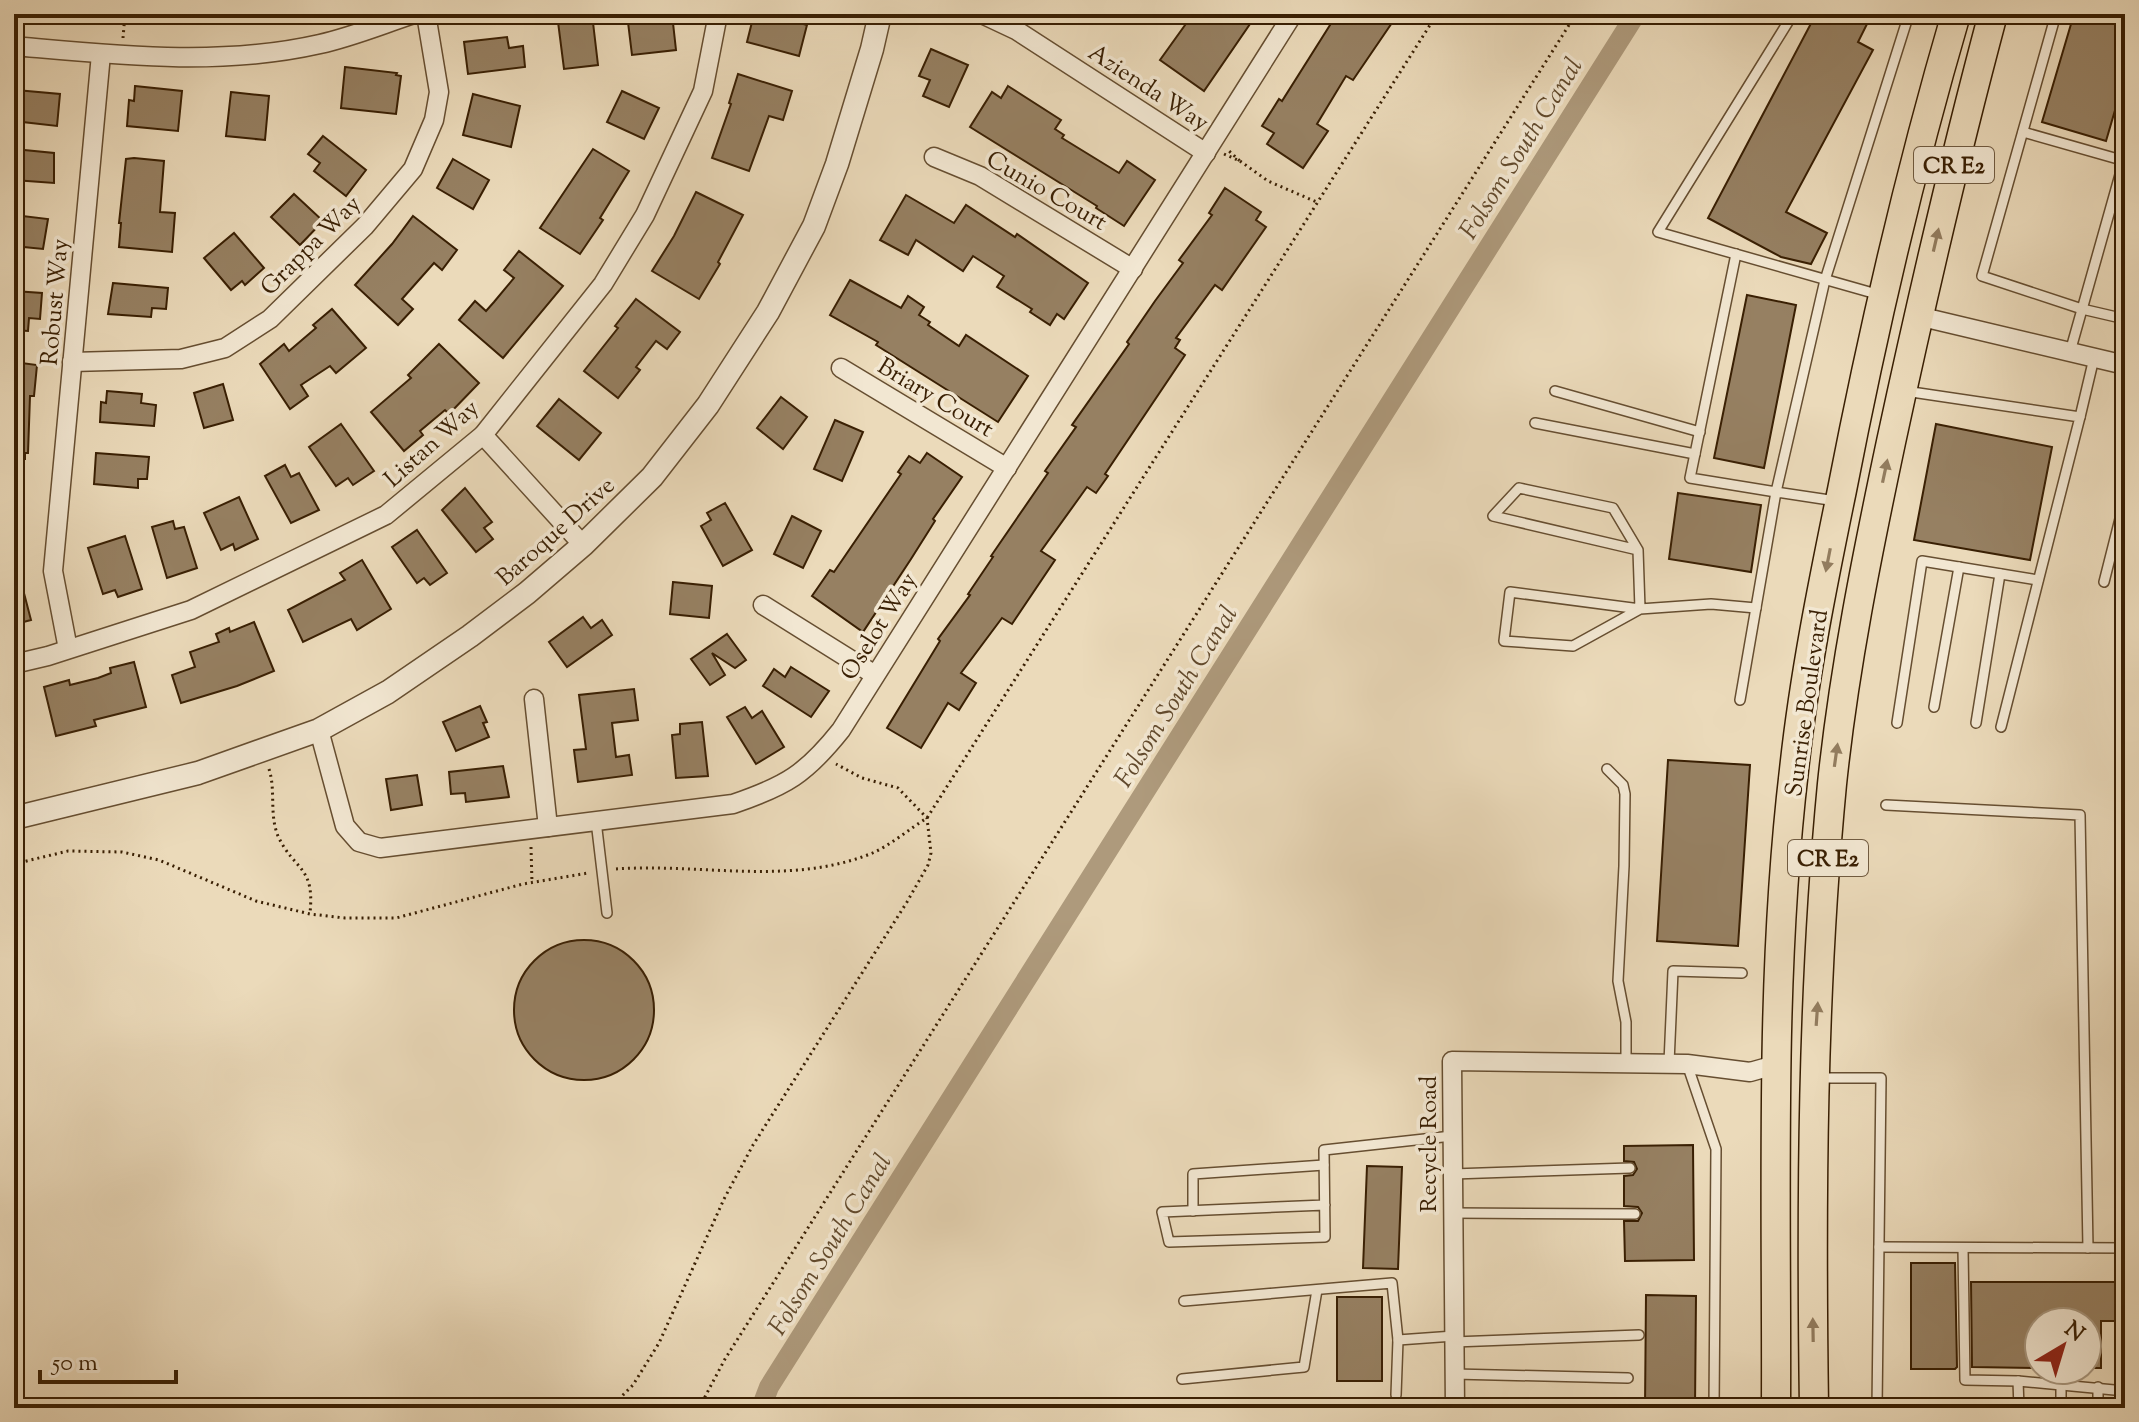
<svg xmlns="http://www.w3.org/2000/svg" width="2139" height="1422" font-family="'Sorts Mill Goudy',serif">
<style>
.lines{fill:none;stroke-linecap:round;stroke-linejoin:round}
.canal{stroke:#ae9a7c;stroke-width:20}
.building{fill:#968062;stroke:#391f03;stroke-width:2}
.service-casing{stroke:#664e31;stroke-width:12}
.minor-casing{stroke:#664e31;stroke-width:21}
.tertiary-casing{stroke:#664e31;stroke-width:25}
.primary-casing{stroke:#391f03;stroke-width:31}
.path{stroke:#391f03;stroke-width:3;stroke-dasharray:2 4;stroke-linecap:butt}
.service{stroke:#f2e7d2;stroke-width:9}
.minor{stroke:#f2e7d2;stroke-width:18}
.tertiary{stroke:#f2e7d2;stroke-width:22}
.primary{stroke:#ebdaba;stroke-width:28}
.oneway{fill:#927c5e}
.labels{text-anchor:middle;stroke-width:7;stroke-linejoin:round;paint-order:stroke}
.shield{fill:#f2e7d2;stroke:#705b41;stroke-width:2}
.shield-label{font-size:22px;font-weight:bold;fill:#391f03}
.street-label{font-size:24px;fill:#391f03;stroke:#f2e7d2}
.water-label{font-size:26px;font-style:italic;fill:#624a2d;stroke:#f2e7d2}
</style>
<rect width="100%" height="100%" fill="#ebdaba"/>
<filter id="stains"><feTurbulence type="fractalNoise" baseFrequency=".0025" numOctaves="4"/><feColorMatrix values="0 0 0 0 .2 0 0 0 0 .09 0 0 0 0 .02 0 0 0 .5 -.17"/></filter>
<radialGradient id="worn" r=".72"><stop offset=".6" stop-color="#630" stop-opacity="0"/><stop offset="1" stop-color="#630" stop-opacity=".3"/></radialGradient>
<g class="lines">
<polyline class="canal" points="761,1408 769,1387 1636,14"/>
</g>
<g class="building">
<polygon points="557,14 592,14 598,65 564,69"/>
<polygon points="627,14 672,14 676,50 632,55"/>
<polygon points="754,14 767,14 807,25 799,56 747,42"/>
<polygon points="1193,14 1236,14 1250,24 1204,91 1160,60"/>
<polygon points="1337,14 1398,14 1353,80 1346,76 1317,124 1328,131 1303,168 1267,144 1274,133 1262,126 1279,99 1282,101"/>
<polygon points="1816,14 1872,14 1858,42 1873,50 1786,212 1827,233 1811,264 1781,257 1708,218"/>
<polygon points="2074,14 2125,14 2125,76 2106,141 2042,122"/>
<polygon points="507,37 509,48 523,46 525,67 468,74 464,42"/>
<polygon points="931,49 968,65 949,107 923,96 930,80 919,76"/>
<polygon points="345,67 397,73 396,75 401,76 396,114 341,108"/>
<polygon points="738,74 792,91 783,120 769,116 749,171 712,158 731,104 729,103"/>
<polygon points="135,86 182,91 178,131 127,126 129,100 134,101"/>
<polygon points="1008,86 1061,120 1055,129 1064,135 1062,138 1119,173 1127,161 1155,180 1124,226 1096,208 1097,206 970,127 992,92 1001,98"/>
<polygon points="16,90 60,94 57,126 14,121"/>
<polygon points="622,91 659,108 644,139 607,122"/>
<polygon points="231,92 269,96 265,140 226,136"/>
<polygon points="473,94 520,106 511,147 463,135"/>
<polygon points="323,136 366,170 346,196 314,171 320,163 308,154"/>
<polygon points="14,149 54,153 54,183 14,180"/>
<polygon points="593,149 629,171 600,218 603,220 580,254 540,228"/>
<polygon points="134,158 164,161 160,212 175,213 172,252 119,247 121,223 119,223 126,159"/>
<polygon points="453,159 489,180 473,209 437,188"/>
<polygon points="1225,188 1261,212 1256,220 1266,227 1222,290 1215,285 1176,338 1180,340 1175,348 1185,355 1105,474 1108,476 1096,493 1087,487 1041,551 1055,560 1012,624 1002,618 961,673 976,683 959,710 948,703 921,748 887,728 940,641 938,639 970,595 968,594 993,557 991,556 1048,473 1045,471 1076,427 1072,425 1129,344 1127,342 1155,301 1183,263 1179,260 1212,215 1209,213"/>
<polygon points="696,192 743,215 718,262 720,264 699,299 652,271 674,236"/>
<polygon points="294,194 323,221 300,245 271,217"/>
<polygon points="906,195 954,223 966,205 1015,237 1017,234 1088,283 1064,319 1057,314 1050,325 1030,312 1032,309 997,287 1004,276 973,256 963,271 916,240 908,255 880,240"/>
<polygon points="14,215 48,219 43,249 14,246"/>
<polygon points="413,216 457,250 442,270 434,263 402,299 413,309 398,325 355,285 392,244"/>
<polygon points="234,233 264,268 245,285 242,281 231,290 204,258"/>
<polygon points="519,251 563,286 503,358 459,320 475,301 486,311 494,302 514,278 504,270"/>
<polygon points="850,280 901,308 908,296 924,307 919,315 930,322 928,325 959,346 966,335 1028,376 998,422 876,345 878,342 830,315"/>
<polygon points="113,283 168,288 166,309 152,308 151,317 108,314"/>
<polygon points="14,291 42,293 40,319 29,318 28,331 14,330"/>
<polygon points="1747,295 1796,305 1764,468 1714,458"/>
<polygon points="636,299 680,332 667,349 656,341 636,367 640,370 618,398 584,371 618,328 615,326"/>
<polygon points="332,309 366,348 336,373 330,366 301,385 308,396 290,409 260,364 284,344 289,351 316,328 313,325"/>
<polygon points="439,344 479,383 449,414 445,410 420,431 423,435 404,451 371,412 411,378 408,375"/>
<polygon points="14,362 37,365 34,396 30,396 28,453 25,453 25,459 14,459"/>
<polygon points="223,384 233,420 204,428 194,393"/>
<polygon points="107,391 142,394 141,403 156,405 154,426 100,422 101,402 106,403"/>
<polygon points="781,397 807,417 783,449 757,428"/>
<polygon points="559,399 601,433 579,460 537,426"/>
<polygon points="835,420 863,432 842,481 814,469"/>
<polygon points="341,424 374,471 353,485 348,478 336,486 309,447"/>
<polygon points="1936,424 2052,447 2030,560 1914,540"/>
<polygon points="96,453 149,457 147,479 138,479 138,488 94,484"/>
<polygon points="927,453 962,477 933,519 935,521 911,559 863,632 812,596 830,570 834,572 901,474 898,472 909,456 920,463"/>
<polygon points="285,465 291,477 299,473 319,510 291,523 265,476"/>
<polygon points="465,488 492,522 484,528 493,539 476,552 442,510"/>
<polygon points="1678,493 1761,505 1751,572 1669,559"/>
<polygon points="239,497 258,539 235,550 233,544 221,550 204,513"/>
<polygon points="725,503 752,550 723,566 701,526 711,520 707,513"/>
<polygon points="792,516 821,531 803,568 774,554"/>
<polygon points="173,521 175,529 184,527 197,568 167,578 152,527"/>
<polygon points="417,530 447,573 430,585 424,578 417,583 392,547"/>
<polygon points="125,536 142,589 118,597 115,590 103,594 88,548"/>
<polygon points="362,560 391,609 357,630 351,619 303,642 288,610 345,580 340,573"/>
<polygon points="19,574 31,620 16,624 14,575"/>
<polygon points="673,582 712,586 709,618 670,614"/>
<polygon points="583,617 591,628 602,620 612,635 567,667 549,642"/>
<polygon points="254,622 274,671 237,686 181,703 172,675 195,667 190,652 219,642 216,634 229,628 230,632"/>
<polygon points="727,634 746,660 735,668 712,653 725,675 710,685 691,659"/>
<polygon points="134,662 146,707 94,720 96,726 56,736 44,687 69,680 70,685 98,678 111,673 110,668"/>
<polygon points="791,667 829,691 811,717 763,686 774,669 785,677"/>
<polygon points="634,689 638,720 612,723 616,757 629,755 632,775 578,782 574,750 586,749 579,695"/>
<polygon points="480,706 487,722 483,723 489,737 456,751 443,722"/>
<polygon points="745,707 752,718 762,711 784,747 756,764 727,717"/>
<polygon points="702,722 708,776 676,778 672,735 680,734 680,724"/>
<polygon points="1668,760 1750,765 1738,946 1657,941"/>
<polygon points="503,766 509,797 466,802 465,793 451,794 449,772"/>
<polygon points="417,775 422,805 391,810 386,779"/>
<circle cx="584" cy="1010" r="70"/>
<polygon points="1693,1145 1694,1260 1625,1261 1624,1221 1638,1221 1642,1213 1638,1207 1624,1206 1624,1176 1633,1175 1637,1169 1634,1162 1624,1161 1624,1146"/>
<polygon points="1367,1166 1402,1167 1398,1269 1363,1268"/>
<polygon points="1911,1263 1955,1263 1957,1367 1955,1369 1911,1369"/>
<polygon points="1971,1282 2125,1282 2125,1300 2121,1300 2121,1321 2101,1321 2101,1368 2087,1368 2087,1322 2039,1322 2039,1368 1972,1367"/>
<polygon points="1646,1295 1696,1296 1695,1408 1645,1408"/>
<rect x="1337" y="1297" width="45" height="84"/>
</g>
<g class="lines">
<defs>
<g id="service">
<polyline points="1793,14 1658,232 1880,295"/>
<polyline points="2056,14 1982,276 2082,309 2125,319"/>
<polyline points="2023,132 2125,161"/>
<polyline points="1736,254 1690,478 1776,492 1825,280 1909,14"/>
<polyline points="2070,352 2125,157"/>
<polyline points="1555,391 1700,432"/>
<polyline points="1905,391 2080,417 2001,727"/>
<polyline points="2080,417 2094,358"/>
<polyline points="1535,423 1695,454"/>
<polyline points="1638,550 1493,516 1519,488 1613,508 1638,550 1640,609 1573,646 1504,641 1510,592 1640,609 1711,604 1756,608"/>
<polyline points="2104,582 2125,499"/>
<polyline points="1740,700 1776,492 1836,501"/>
<polyline points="1934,707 1959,567"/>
<polyline points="1897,723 1922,561 2038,580"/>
<polyline points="1976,723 2000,574"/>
<polyline points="1607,769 1623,785 1625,794 1624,866 1618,981 1626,1022 1626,1063"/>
<polyline points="1886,805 2080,815 2088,1248"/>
<polyline points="596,821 607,913"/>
<polyline points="1669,1063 1673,971 1742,973"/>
<polyline points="1687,1064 1716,1149 1714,1408"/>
<polyline points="1817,1078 1881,1078 1877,1408"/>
<polyline points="1453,1174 1630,1168"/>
<polyline points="1325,1205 1162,1212 1169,1242 1325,1237 1324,1150 1452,1136"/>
<polyline points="1193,1211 1193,1174 1324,1165"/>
<polyline points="1453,1213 1635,1214"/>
<polyline points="1879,1247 2125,1248"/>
<polyline points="1963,1248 1965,1380 2018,1381"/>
<polyline points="1184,1301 1392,1283 1398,1340 1454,1336"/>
<polyline points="1454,1342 1639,1335"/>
<polyline points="1454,1374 1628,1378"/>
<polyline points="1182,1379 1304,1367 1317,1290"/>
<polyline points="2061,1385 2061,1408"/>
<polyline points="2098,1387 2098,1408"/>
<polyline points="1396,1395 1398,1340"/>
<polyline points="2019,1408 2018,1381 2125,1391"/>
</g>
<g id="minor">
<polyline points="982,14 1016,30 1206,153"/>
<path d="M14,46c102,9 205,21 306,-2 32,-7 63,-20 94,-30"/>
<polyline points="934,157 980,176 1133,269"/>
<polyline points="1918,316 2125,365"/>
<polyline points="72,362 181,359 225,348 270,319 365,226 413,169 434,120 439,92 426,14"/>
<polyline points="841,368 1007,468"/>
<polyline points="483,435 583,545"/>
<polyline points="763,605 875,675"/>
<polyline points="68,649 53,571 101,54"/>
<polyline points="14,664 48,656 191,610 386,515 483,435 603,284 645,215 703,91 718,14"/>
<polyline points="534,699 548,827"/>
<path d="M319,730l26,96 14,16 21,6 353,-44c53,-18 73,-30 108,-74l452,-716"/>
<polyline points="1455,1408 1452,1061 1687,1064 1750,1072 1775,1065"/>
</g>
<polyline id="tertiary" points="14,818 198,773 319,730 388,692 470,636 527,593 583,545 652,477 708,405 768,312 814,226 837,164 872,49 880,14"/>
<g id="primary">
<path d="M1776,1408c1,-213 -7,-426 18,-638 10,-94 29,-188 48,-280 31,-160 68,-319 114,-476"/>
<path d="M1814,1408c-3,-208 -2,-416 18,-624 12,-115 35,-229 59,-342 31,-144 64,-286 102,-428"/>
</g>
</defs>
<use href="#service" class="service-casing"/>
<use href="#minor" class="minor-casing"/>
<use href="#tertiary" class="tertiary-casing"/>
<use href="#primary" class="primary-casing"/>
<g class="path">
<polyline points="123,38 125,14"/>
<polyline points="1224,154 1240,161 1229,151"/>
<polyline points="1240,161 1268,181 1319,203"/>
<path d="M269,769c7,22 0,45 9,67 16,35 37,29 32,77"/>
<polyline points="531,847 532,883"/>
<polyline points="14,864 68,851 122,852 159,860 256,901 310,914 345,918 396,918 523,884 588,873"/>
<path d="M616,869c84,-6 173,17 254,-15 20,-8 39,-25 57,-36l510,-804"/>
<polyline points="610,1408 633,1385 659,1343 724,1199 753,1145 907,902 928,865 931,853 927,818 898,788 862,778 836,764"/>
<polyline points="699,1408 725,1359 1576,14"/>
</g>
<use href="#service" class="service"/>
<use href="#minor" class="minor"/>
<use href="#tertiary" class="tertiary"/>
<use href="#primary" class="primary"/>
</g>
<defs><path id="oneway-solid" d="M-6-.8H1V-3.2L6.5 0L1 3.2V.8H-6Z" transform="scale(2)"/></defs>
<g class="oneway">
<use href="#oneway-solid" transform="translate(1936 240) rotate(-77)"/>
<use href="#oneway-solid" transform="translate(1885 471) rotate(-78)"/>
<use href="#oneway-solid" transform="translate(1828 560) rotate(101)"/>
<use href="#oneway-solid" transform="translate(1836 755) rotate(-82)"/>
<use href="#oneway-solid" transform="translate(1817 1014) rotate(-86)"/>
<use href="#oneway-solid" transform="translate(1813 1330) rotate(-91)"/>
</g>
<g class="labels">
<g class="shield">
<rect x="1914" y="147" width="80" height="36" rx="6"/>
<rect x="1788" y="840" width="80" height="36" rx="6"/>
</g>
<g class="shield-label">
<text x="1954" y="173">CR E2</text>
<text x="1828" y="866">CR E2</text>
</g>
<g class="street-label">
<text transform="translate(1149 87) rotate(33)" y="8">Azienda Way</text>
<text transform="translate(1047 190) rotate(30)" y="8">Cunio Court</text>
<text transform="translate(310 245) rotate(-45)" y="8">Grappa Way</text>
<text transform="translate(54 302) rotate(-85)" y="8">Robust Way</text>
<text transform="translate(936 397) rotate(31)" y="8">Briary Court</text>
<text transform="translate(431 443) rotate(-42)" y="8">Listan Way</text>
<text transform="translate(555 531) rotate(-42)" y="8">Baroque Drive</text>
<text transform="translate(878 626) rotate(-58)" y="8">Oselot Way</text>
<text transform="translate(1806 703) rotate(-82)" y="8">Sunrise Boulevard</text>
<text transform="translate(1428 1144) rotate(-90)" y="8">Recycle Road</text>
</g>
<g class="water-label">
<text transform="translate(1520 148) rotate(-58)" y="9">Folsom South Canal</text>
<text transform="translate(1175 696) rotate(-58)" y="9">Folsom South Canal</text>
<text transform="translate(829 1244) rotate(-58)" y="9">Folsom South Canal</text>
</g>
</g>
<rect width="2139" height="1422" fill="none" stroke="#ebdaba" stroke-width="48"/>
<rect x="16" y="16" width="2107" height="1390" fill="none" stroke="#391f03" stroke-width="4"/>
<rect x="24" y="24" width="2091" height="1374" fill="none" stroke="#391f03" stroke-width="2"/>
<g transform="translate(2063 1346) rotate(38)"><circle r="38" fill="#f2e7d2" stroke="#a8977f" stroke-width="2"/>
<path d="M0-6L14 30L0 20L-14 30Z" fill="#8f2418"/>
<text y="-12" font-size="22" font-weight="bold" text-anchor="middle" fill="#391f03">N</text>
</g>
<path d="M40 1370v12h136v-12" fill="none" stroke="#391f03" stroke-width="4"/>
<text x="52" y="1370" font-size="24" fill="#391f03" stroke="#f2e7d2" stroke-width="6" paint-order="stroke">50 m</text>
<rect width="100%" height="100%" filter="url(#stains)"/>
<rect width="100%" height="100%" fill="url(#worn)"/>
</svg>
